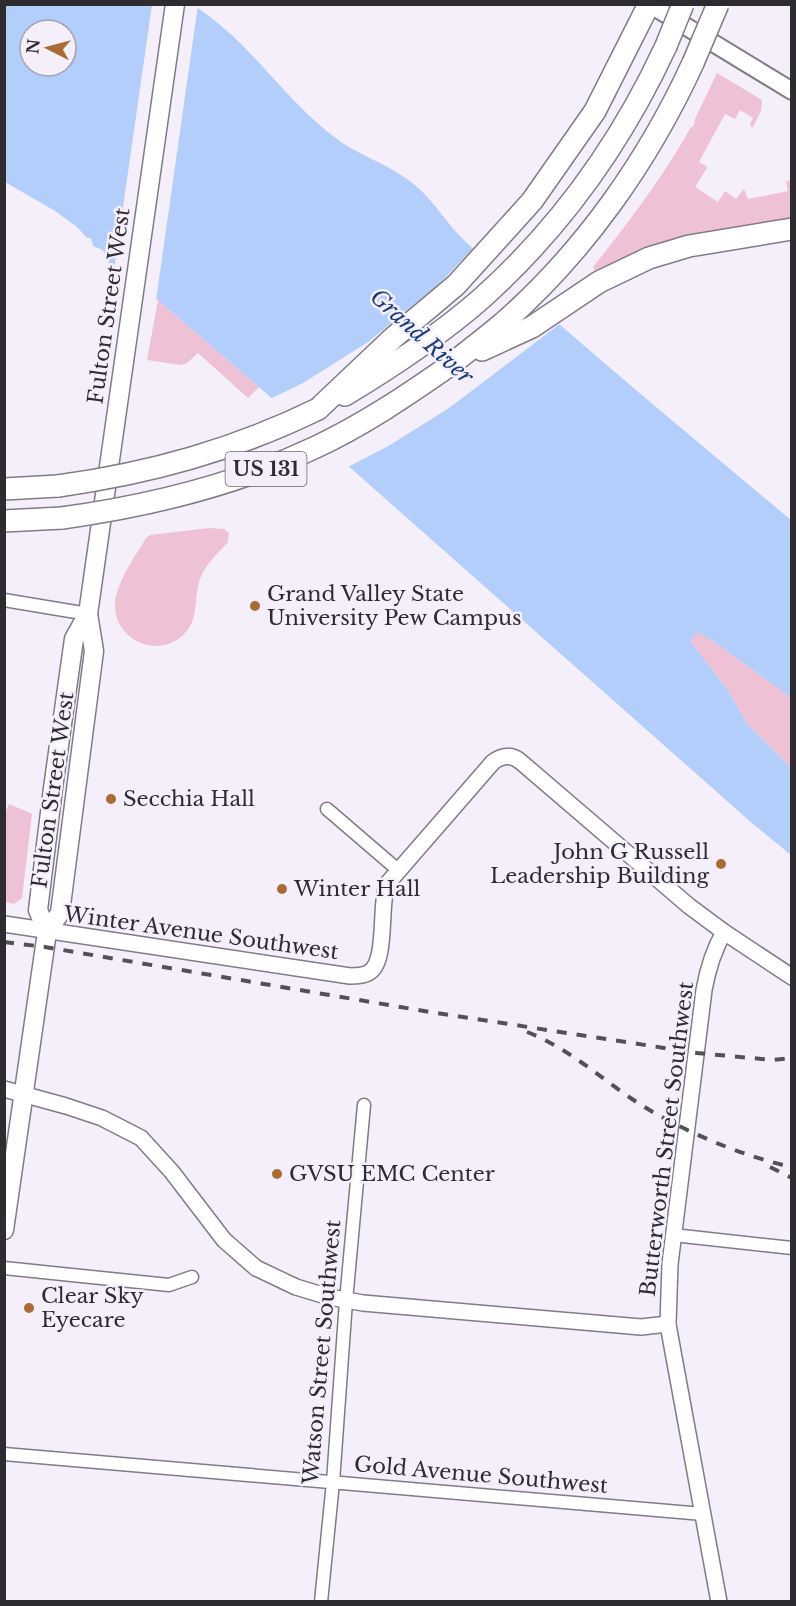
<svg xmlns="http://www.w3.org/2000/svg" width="796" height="1606" font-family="'Libre Baskerville',serif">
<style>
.green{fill:#eec1d5}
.water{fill:#b3cefb;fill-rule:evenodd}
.pier{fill:#f5effc}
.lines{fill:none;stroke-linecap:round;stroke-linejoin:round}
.minor-casing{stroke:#807b86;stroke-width:15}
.tertiary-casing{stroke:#807b86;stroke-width:18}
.secondary-casing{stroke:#807b86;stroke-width:20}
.primary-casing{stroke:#807b86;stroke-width:21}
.motorway-casing{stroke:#807b86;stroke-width:24}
.minor{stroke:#fff;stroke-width:12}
.tertiary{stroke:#fff;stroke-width:15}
.secondary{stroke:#fff;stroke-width:16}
.primary{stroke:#fff;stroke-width:18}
.motorway{stroke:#fff;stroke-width:21}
.rail{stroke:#535157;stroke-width:4;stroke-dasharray:10 10;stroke-linecap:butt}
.motorway-bridge-casing{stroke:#807b86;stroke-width:24;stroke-linecap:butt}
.motorway-bridge{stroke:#fff;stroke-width:21}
.poi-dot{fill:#ab6b34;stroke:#f5effc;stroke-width:2}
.labels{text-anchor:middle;stroke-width:5;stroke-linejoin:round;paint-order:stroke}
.shield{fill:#f5effc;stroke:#6a666e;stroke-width:1.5}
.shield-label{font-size:20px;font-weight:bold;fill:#2e2c31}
.street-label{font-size:21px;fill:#2e2c31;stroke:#f5effc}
.poi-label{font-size:21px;fill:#2e2c31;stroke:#f5effc;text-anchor:start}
.water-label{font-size:22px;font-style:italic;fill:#173d7d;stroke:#f5effc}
</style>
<rect width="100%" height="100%" fill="#f5effc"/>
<g class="green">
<path d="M717,73l45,27 -1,11 -8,16h-2l-1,-3 3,-6 -13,-8 -5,9 -10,-5 -26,48 7,4 1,2 -12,19 23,15 7,-11 11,8 8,-10 4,10 40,-8 -2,-9 3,-2 2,2v36l-194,58 -4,-9c36,-45 70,-90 98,-140h2l2,-5 -1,-1z"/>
<polygon points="158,300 259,387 248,398 198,353 187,363 181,365 147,360"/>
<path d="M209,528l15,1 5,4 -1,9c-10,11 -23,23 -28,37 -7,19 0,41 -17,56 -26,25 -70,4 -68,-32 1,-19 21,-49 32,-66l3,-2z"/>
<polygon points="697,631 712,640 791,698 791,768 747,724 728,690 690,641"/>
<polygon points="9,804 32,814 22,898 14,904 5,902 4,815"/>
</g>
<path class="water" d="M191,4c59,35 94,99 150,138 24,16 52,24 75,44 19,16 32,40 51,57 106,95 215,186 324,277v178l-79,-58 -15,-8 -7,9 38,49 19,34 44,44v87l-38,-31 -494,-437 -101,-87 -51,-39 -4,-11 -10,-4 -2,-8h-4l-10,-11 -22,-16 -50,-29v-177zM30,30h36v36h-36z"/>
<g class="pier">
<polygon points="197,4 198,5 156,300 114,270 152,5"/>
<polygon points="475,246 561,323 449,408 390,445 346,468 268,400 303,383 368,342 439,284"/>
</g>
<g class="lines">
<defs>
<g id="minor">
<polyline points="4,600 88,614"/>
<polyline points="327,809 398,870"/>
<polyline points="673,1235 792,1248"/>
<polyline points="4,1268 169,1285 192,1277"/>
<polyline points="4,1454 703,1514"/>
<polyline points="321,1602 333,1482 346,1301 364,1105"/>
</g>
<g id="tertiary">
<path d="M4,924l346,52c6,0 13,0 18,-3 20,-9 11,-68 19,-89l106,-122c9,-7 19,-8 28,0l168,144 35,26 68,45"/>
<polyline points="4,1089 66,1106 102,1118 141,1138 172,1172 224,1240 256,1268 296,1287 329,1297 363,1303 641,1327 668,1324"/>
<path d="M719,1602l-48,-261 -3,-17 2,-60 34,-274c4,-22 9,-39 20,-58"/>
</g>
<polyline id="secondary" points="649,4 792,91"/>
<g id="primary">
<polyline points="47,932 38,910 53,788 74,639 88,614"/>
<polyline points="4,1230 47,932 60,913 94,651 88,614 175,4"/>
</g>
<g id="motorway">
<polyline points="482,350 532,327 599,282 649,258 689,246 792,229"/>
<path d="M449,366c18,-14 36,-28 54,-43 81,-71 145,-162 190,-260"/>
<path d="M345,395c48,-29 95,-60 137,-97 78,-70 140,-157 184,-252"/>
<polyline points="318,409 393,338 456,285 532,201 595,111 649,4"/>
<polyline points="4,489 58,486"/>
<polyline points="4,521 62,518"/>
</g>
</defs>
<use href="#minor" class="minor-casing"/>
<use href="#tertiary" class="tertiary-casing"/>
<use href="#secondary" class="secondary-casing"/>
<use href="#primary" class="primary-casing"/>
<use href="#motorway" class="motorway-casing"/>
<use href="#minor" class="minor"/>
<use href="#tertiary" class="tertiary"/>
<use href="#secondary" class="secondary"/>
<use href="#primary" class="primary"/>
<use href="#motorway" class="motorway"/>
<g class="rail">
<polyline points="4,942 45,947 424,1011 697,1053 773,1060 792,1058"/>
<path d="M527,1032c39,15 70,43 105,67 41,28 111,58 160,68"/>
<polyline points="770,1167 792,1178"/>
</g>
<defs>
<g id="motorway-bridge">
<polyline points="666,46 683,4"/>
<polyline points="693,63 718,4"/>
<path d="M58,486c93,-13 176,-36 260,-77"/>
<path d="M62,518c87,-12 174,-33 254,-71 47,-22 90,-51 133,-81"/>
</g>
</defs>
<use href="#motorway-bridge" class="motorway-bridge-casing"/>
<use href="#motorway-bridge" class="motorway-bridge"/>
</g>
<g class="poi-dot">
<circle cx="255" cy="606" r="6"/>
<circle cx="111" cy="799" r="6"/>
<circle cx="721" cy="864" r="6"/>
<circle cx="282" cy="889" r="6"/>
<circle cx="277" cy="1174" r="6"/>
<circle cx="29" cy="1308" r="6"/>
</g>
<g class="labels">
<rect class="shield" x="225.5" y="452" width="81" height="34" rx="4.5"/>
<g class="shield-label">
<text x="266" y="476">US 131</text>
</g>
<g class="street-label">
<text transform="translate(109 306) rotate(-82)" y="7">Fulton Street West</text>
<text transform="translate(53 790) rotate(-82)" y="7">Fulton Street West</text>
<text transform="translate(201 933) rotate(8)" y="7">Winter Avenue Southwest</text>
<text transform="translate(667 1139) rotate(-83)" y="7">Butterworth Street Southwest</text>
<text transform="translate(322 1352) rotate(-85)" y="7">Watson Street Southwest</text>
<text transform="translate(481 1475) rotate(5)" y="7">Gold Avenue Southwest</text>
</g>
<g class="poi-label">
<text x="267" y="601">Grand Valley State<tspan x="267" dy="24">University Pew Campus</tspan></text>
<text x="123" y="806">Secchia Hall</text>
<text x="709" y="859" text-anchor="end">John G Russell<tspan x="709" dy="24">Leadership Building</tspan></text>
<text x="294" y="896">Winter Hall</text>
<text x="289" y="1181">GVSU EMC Center</text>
<text x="41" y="1303">Clear Sky<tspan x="41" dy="24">Eyecare</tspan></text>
</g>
<g class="water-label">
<text transform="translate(422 336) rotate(42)" y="8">Grand River</text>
</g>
</g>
<rect width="796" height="1606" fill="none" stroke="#2e2c31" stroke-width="12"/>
<g transform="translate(48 48) rotate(276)"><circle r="28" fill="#f5effc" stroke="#a5a1ab" stroke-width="1.5"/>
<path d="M0-4.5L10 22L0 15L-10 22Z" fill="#ab6b34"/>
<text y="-9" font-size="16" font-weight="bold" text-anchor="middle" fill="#2e2c31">N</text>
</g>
</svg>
